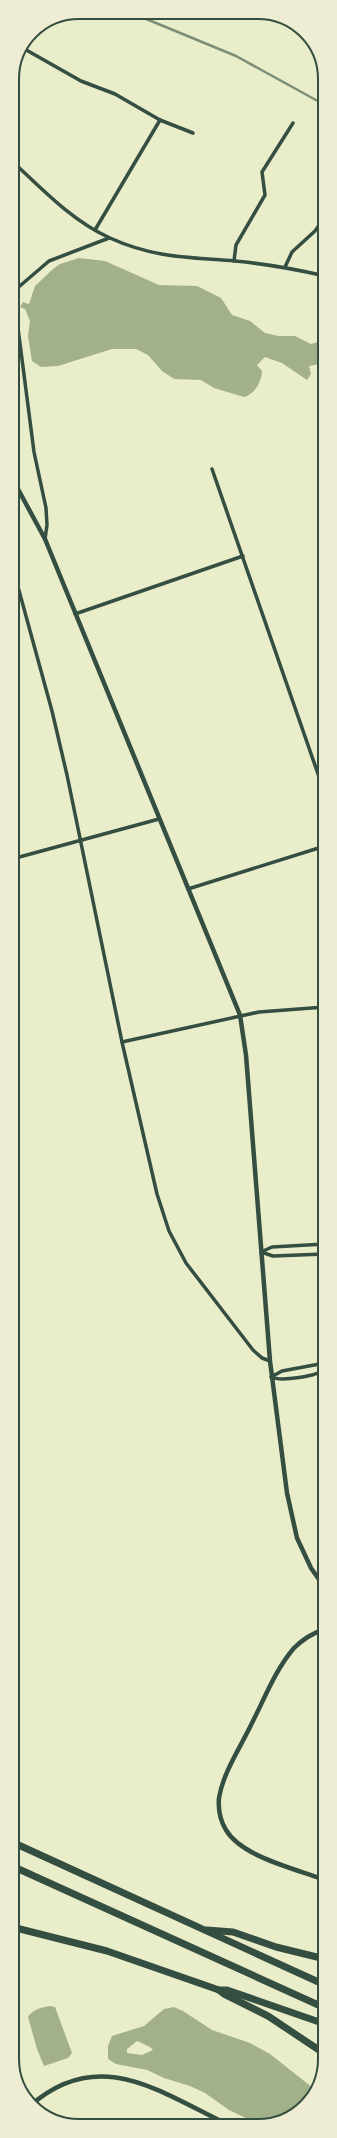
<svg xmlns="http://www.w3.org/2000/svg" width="337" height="2138" font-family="Raleway,sans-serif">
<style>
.water{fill:#a3b18a;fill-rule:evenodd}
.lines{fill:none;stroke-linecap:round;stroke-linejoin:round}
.minor{stroke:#344e41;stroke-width:3.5}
.tertiary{stroke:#344e41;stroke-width:4.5}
.motorway{stroke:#344e41;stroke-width:7}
.rail{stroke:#7c8e77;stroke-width:2.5}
.rim{fill:none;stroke:#344e41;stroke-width:2}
</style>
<rect width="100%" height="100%" fill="#e9edc9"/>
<g class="water">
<path d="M79,258l26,3 54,24 38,1 24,12 11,17 18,6 15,12 13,3h17l16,8 14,-4v23l-16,3 2,8 -4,6 -25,-17 -17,-6 -8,8 5,6c0,10 -8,24 -18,26l-30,-9 -13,-8 -27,-1 -12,-8 -14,-16 -12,-6h-24l-54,17 -17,1 -9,-6 -4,-25 2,-15 -5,-12 -5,-2 3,-5 6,2 6,-18 18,-17 7,-5z"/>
<path d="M50,2006l5,1 17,46 -4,5 -24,8 -7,-17 -9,-32c4,-7 14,-10 22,-11z"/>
<path d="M174,2007l9,4 29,19 38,13 20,11 43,34 -7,18 -44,20 -33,-16 -24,-17 -15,-7 -26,-8 -17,-8 -31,-6 -8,-5v-13l4,-10 32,-10 20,-17zM137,2041l13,6 3,3 -11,5 -15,-2v-4z"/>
</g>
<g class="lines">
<g class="minor">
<polyline points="21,47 81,81 115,94 160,120 193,133"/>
<path d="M12,161c30,28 60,60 98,77 44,20 78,19 125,23 31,3 60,8 90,15"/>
<polyline points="95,230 160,120"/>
<polyline points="234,261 236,245 265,195 262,172 293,123"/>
<polyline points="285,267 292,252 315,231 325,217"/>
<polyline points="12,282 34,452 46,508 47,525 45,539"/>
<polyline points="14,291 49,261 109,238"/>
<polyline points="212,469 325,794"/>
<polyline points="12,565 52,711 67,775 122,1042 157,1194 169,1231 186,1263 253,1350 262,1358 270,1361"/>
<polyline points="75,614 243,556"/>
<polyline points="12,859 159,819"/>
<polyline points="188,889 325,846"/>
<polyline points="122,1042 259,1012 325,1007"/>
<polyline points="325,1244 272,1247 261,1252 273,1256 325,1254"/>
<path d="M325,1363l-43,8 -11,6c10,5 47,-1 54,-8"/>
</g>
<g class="tertiary">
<polyline points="12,478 45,539 240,1015 246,1055 270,1361 287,1493 297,1538 311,1568 325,1588"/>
<path d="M325,1629c-12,4 -22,10 -31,19 -19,22 -30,52 -43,77 -11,23 -28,48 -32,73 -1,11 1,22 7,32 16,27 70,39 99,50"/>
<path d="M31,2105c69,-60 130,-12 198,20"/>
</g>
<g class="motorway">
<polyline points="12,1842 325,1985"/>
<polyline points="12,1866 325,2008"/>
<polyline points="12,1927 107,1951 219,1990 224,1994 268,2016 325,2054"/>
<polyline points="207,1930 233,1932 276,1947 325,1959"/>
<polyline points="219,1990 227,1990 325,2024"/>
</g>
<polyline class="rail" points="139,16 236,56 325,105"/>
</g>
<path d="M0 0H337V2138H0ZM79 19H258A60 60 0 0 1 318 79V2059A60 60 0 0 1 258 2119H79A60 60 0 0 1 19 2059V79A60 60 0 0 1 79 19Z" fill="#eeecd3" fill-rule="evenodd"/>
<path class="rim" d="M79 19H258A60 60 0 0 1 318 79V2059A60 60 0 0 1 258 2119H79A60 60 0 0 1 19 2059V79A60 60 0 0 1 79 19Z"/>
</svg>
